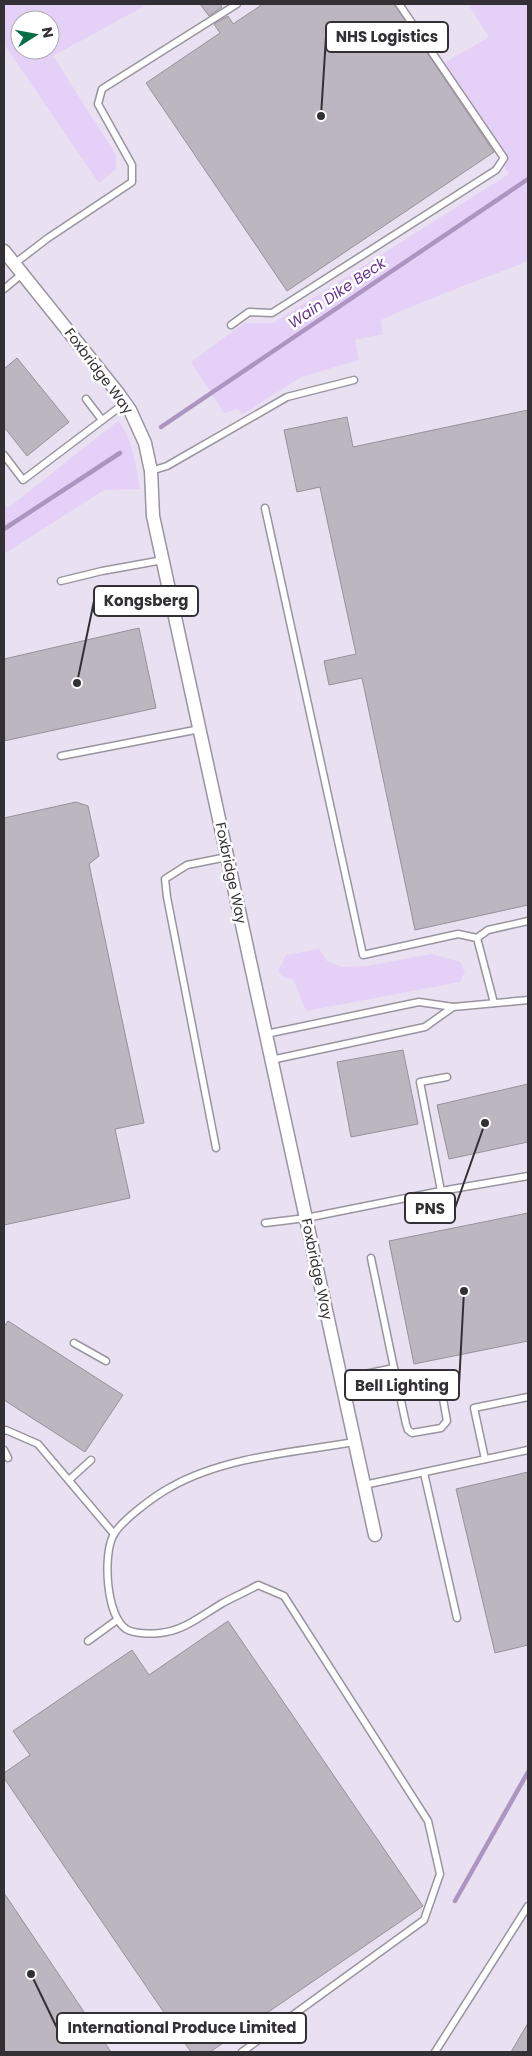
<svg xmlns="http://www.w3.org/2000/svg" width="532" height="2056" font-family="Poppins,sans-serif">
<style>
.built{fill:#e9e0f1;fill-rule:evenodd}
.green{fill:#e5d0f7;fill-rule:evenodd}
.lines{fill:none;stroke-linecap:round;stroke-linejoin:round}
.stream{stroke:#ac96c1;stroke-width:4.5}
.building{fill:#bbb6c0;stroke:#96919a}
.service-casing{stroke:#99949e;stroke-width:9}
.minor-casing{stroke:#99949e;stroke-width:15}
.service{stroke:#fff;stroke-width:6}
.minor{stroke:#fff;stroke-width:12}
.labels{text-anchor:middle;stroke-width:5;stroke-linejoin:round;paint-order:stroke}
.street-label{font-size:14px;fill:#323034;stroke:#fff}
.water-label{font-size:15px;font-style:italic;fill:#68358b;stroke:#fff}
.leader{fill:none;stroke:#323034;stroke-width:2}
.callout-dot{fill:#323034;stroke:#fff;stroke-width:2}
.callout{fill:#fff;stroke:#323034;stroke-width:2}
.callout-label{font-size:15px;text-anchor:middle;font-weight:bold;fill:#323034}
</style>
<rect width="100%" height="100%" fill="#f2edf7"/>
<path class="built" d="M4,4h524v2048h-524zM20,20h30v30h-30z"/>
<g class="green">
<path d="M4,4h144l-95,52 63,99v14l-17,14 -95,-139zM20,20h30v30h-30z"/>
<path d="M468,4h60v257c-49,20 -98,36 -147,59l2,14 -28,6 4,20 -58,17 -58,37 -6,-5 -13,4 -33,-51 53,-39h29l236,-149 -68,-109 48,-28z"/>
<path d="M118,421c15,18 18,45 22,68l-36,1 -100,64v-50l4,4z"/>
<polygon points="319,949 327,961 341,967 368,966 431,954 460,962 465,971 460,982 306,1011 293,979 283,977 278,971 286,955"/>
</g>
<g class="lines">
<g class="stream">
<polyline points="161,427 528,179"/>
<polyline points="4,529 120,453"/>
<polyline points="455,1901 528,1772"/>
</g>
</g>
<g class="building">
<polygon points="200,4 220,4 222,7 209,16"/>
<polygon points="263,4 394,4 494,152 287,291 146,83 220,33 214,24 228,16 233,24"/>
<polygon points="17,358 69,422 27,456 4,427 4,369"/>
<polygon points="528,410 528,905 415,930 362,678 329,685 324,661 356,654 320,487 297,492 284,430 347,417 353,447"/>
<polygon points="139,628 156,708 4,741 4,659"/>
<polygon points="76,802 88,806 99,856 89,864 144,1123 115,1129 130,1198 4,1225 4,818"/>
<polygon points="403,1050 418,1124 351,1137 337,1062"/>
<polygon points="528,1084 528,1142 449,1159 437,1105"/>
<polygon points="528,1213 528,1341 414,1364 389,1241"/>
<polygon points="8,1321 123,1395 85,1452 4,1400 4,1327"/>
<polygon points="528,1472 528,1645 495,1653 456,1489"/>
<polygon points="228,1621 423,1906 210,2052 191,2052 4,1778 4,1773 30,1755 13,1731 132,1650 149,1675"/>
<polygon points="4,1893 111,2052 4,2052"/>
<polygon points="528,2023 528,2052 511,2052"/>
</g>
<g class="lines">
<defs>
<g id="service">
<polyline points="14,264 48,238 132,182 132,165 98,104 102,89 237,4"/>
<polyline points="4,289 22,274"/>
<polyline points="231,325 249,312 272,313 496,170 504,158 399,4"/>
<polyline points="86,399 102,420"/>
<polyline points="4,455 23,480 125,403"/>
<polyline points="151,471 167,466 287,397 354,380"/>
<polyline points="265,508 363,955 458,934 477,938"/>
<polyline points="61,581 102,571 163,560"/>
<polyline points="61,756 200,729"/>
<polyline points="494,1003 477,938 488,930 528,921"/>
<polyline points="453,1007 528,1000"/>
<polyline points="266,1034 419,1002 453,1007 425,1027 271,1060"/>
<polyline points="216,1148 167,897 165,879 187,865 227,857"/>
<polyline points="441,1191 420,1082 447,1077"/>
<polyline points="265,1223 306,1218 441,1191 528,1176"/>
<polyline points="74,1343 106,1361"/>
<polyline points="394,1368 406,1424 408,1430 412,1433 441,1428 447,1421 441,1388 438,1384 398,1389"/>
<polyline points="341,1379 394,1368 371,1258"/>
<polyline points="4,1431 6,1430 38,1444 114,1534"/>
<polyline points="4,1450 8,1458"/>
<polyline points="485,1459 474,1408 528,1397"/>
<polyline points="424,1473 457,1618"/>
<polyline points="69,1480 91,1460"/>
<polyline points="364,1485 528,1450"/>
<polyline points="88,1641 117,1620"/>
<path d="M242,2052l182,-132 16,-46 -12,-53 -144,-225 -26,-11c-12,7 -25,12 -37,19 -20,12 -38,27 -61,29 -9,1 -26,1 -34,-4 -20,-14 -23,-73 -13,-93 7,-15 43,-41 58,-49 53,-30 124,-35 184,-45"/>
<polyline points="435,2052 528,1906"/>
</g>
<polyline id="minor" points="4,251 118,393 130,410 145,443 151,471 153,516 375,1535"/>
</defs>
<use href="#service" class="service-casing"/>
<use href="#minor" class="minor-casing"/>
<use href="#service" class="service"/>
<use href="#minor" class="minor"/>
</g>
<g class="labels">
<g class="street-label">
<text transform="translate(99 371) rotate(53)" y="5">Foxbridge Way</text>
<text transform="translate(231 873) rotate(78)" y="5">Foxbridge Way</text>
<text transform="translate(317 1269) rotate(78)" y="5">Foxbridge Way</text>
</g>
<g class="water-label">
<text transform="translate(337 293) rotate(-34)" y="5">Wain Dike Beck</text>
</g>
</g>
<path class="leader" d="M321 116L326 37M77 683L94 601M485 1123L455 1208M464 1291L459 1385M31 1974L57 2028"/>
<g class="callout-dot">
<circle cx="321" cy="116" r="5"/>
<circle cx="77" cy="683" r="5"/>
<circle cx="485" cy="1123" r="5"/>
<circle cx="464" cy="1291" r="5"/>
<circle cx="31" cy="1974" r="5"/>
</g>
<g class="callout">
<rect x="326" y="22" width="122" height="30" rx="5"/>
<rect x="94" y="586" width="104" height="30" rx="5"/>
<rect x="405" y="1193" width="50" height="30" rx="5"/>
<rect x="345" y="1370" width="114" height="30" rx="5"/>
<rect x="57" y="2013" width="249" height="30" rx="5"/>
</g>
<g class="callout-label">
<text x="387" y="42">NHS Logistics</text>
<text x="146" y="606">Kongsberg</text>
<text x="430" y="1214">PNS</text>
<text x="402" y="1391">Bell Lighting</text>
<text x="182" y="2033">International Produce Limited</text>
</g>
<rect width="532" height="2056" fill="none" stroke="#323034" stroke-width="10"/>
<g transform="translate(35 35) rotate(79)"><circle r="24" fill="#ffffff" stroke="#adacae"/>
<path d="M0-4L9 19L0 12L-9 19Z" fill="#056e46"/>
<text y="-8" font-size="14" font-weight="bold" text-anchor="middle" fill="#323034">N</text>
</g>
</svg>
